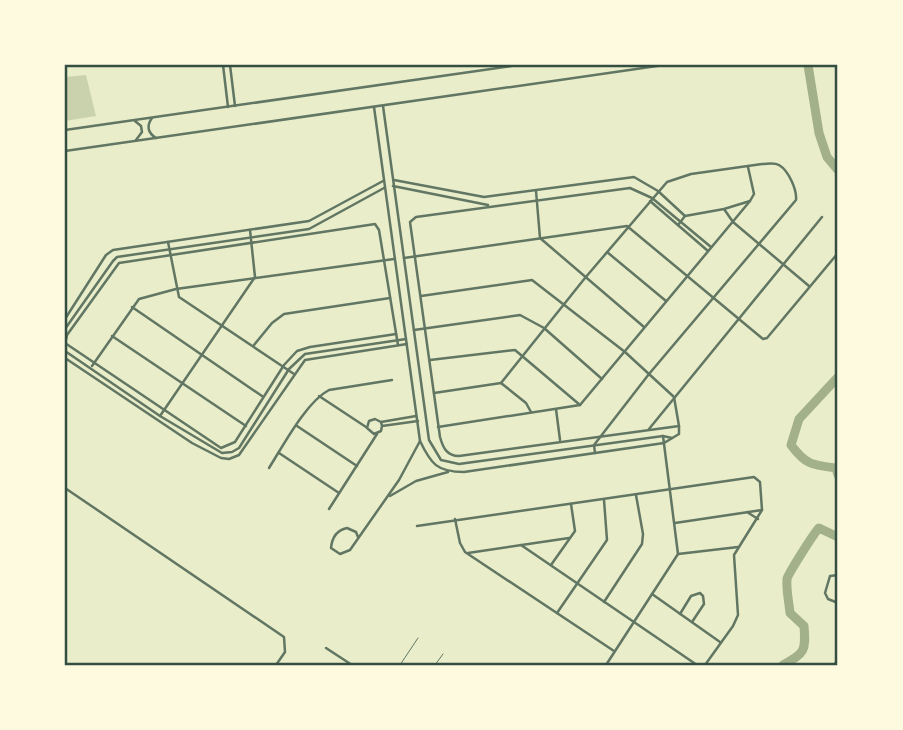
<svg xmlns="http://www.w3.org/2000/svg" width="903" height="730" font-family="'Roboto Condensed',sans-serif">
<style>
.green{fill:#cad2ad}
.lines{fill:none;stroke-linecap:round;stroke-linejoin:round}
.river{stroke:#a3b18a;stroke-width:9}
.service{stroke:#617663;stroke-width:1}
.minor{stroke:#617663;stroke-width:2.5}
.tertiary{stroke:#617663;stroke-width:2.5}
.neatline{fill:none;stroke:#344e41;stroke-width:2.5}
</style>
<rect width="100%" height="100%" fill="#e9edc9"/>
<polygon class="green" points="86,75 96,116 65,121 65,77"/>
<g class="lines">
<g class="river">
<polyline points="808,65 819,133 827,157 838,170"/>
<path d="M838,377l-39,42 -8,26c15,20 21,20 45,23l2,7"/>
<path d="M783,665c22,-12 23,-14 21,-39l-14,-13c-1,-11 -4,-23 -3,-34 1,-5 27,-46 32,-51l19,9"/>
</g>
<g class="service">
<polyline points="400,665 418,638"/>
<polyline points="435,665 443,654"/>
</g>
<g class="minor">
<polyline points="223,65 228,107"/>
<polyline points="230,65 235,106"/>
<polyline points="383,106 429,440 441,460 459,464 663,436 672,438"/>
<path d="M374,107l46,334c11,23 17,31 44,31l200,-29 15,-9v-8"/>
<polyline points="394,180 484,197 634,177 658,191 685,216"/>
<polyline points="393,186 488,205"/>
<polyline points="536,191 540,238 644,327"/>
<polyline points="650,201 708,251"/>
<polyline points="724,209 733,222 809,286"/>
<polyline points="678,225 685,216 724,209 750,201"/>
<polyline points="168,242 179,297 294,374"/>
<polyline points="607,252 666,301"/>
<polyline points="404,258 627,226 763,339 767,338 838,253"/>
<path d="M421,296l111,-16 93,72 49,45 5,29 -220,30c-12,0 -16,-8 -19,-19l-30,-215 6,-5 214,-29 22,10 59,49"/>
<polyline points="132,307 262,396"/>
<polyline points="65,319 106,255 113,250 309,221 383,181"/>
<polyline points="65,329 113,261 117,257 309,229 384,188"/>
<polyline points="414,330 520,315 544,328 602,379"/>
<polyline points="112,336 246,426"/>
<polyline points="65,343 221,448 235,442 284,365 297,351 310,347 396,334"/>
<polyline points="65,344 67,335 119,263 375,224 379,230 398,345"/>
<polyline points="254,345 272,323 284,314 390,298"/>
<polyline points="65,351 160,416 222,453 232,452 239,448 289,369 305,354 406,339"/>
<polyline points="65,358 192,443 221,458 229,459 239,455 305,360 407,344"/>
<polyline points="430,360 515,350 580,405"/>
<polyline points="92,366 139,299 176,289 394,259"/>
<path d="M501,383l84,-105 82,-96 24,-8 71,-10c5,0 12,-2 17,1 10,6 18,25 17,35l-147,174 -55,71 1,8"/>
<polyline points="434,393 501,383 526,403 531,412"/>
<polyline points="319,396 366,427"/>
<polyline points="556,409 560,440"/>
<polyline points="160,416 255,277 250,230"/>
<polyline points="381,422 416,416"/>
<polyline points="297,426 357,466"/>
<polyline points="382,426 381,422 375,419 369,421 367,428 374,434 381,431 382,426 418,421"/>
<polyline points="438,427 580,405 750,201 754,194 748,167"/>
<polyline points="649,429 822,217"/>
<polyline points="279,453 339,493"/>
<path d="M269,468c14,-22 37,-66 60,-78l63,-10"/>
<polyline points="65,488 284,637 285,652 276,665"/>
<polyline points="390,496 416,481 448,472"/>
<polyline points="329,509 377,434"/>
<polyline points="747,512 758,519"/>
<polyline points="455,519 460,543 465,552 614,651"/>
<polyline points="675,523 762,510"/>
<polyline points="417,526 754,477 760,482 762,510 734,555 738,615 733,626 705,665"/>
<path d="M358,537l-2,-5 -9,-4c-10,2 -15,10 -16,20l9,6 10,-4 49,-70 21,-39"/>
<polyline points="521,545 697,665"/>
<polyline points="468,553 569,538"/>
<polyline points="678,554 738,547"/>
<polyline points="551,565 575,531 571,504"/>
<polyline points="838,575 830,576 825,593 828,599 838,603"/>
<polyline points="652,594 720,642"/>
<polyline points="604,602 642,544 643,534 636,495"/>
<polyline points="557,613 607,540 604,500"/>
<polyline points="680,614 691,596 700,593 703,596 704,604 692,622"/>
<polyline points="326,648 352,665"/>
<polyline points="606,665 678,554 663,436"/>
<polyline points="835,665 838,656"/>
</g>
<g class="tertiary">
<path d="M152,118c-6,8 -4,15 4,20"/>
<polyline points="135,121 141,126 142,132 136,140"/>
<polyline points="65,130 518,65"/>
<polyline points="65,151 664,65"/>
</g>
</g>
<rect width="903" height="730" fill="none" stroke="#fefae0" stroke-width="133"/>
<rect x="66" y="66" width="770" height="598" class="neatline"/>
</svg>
